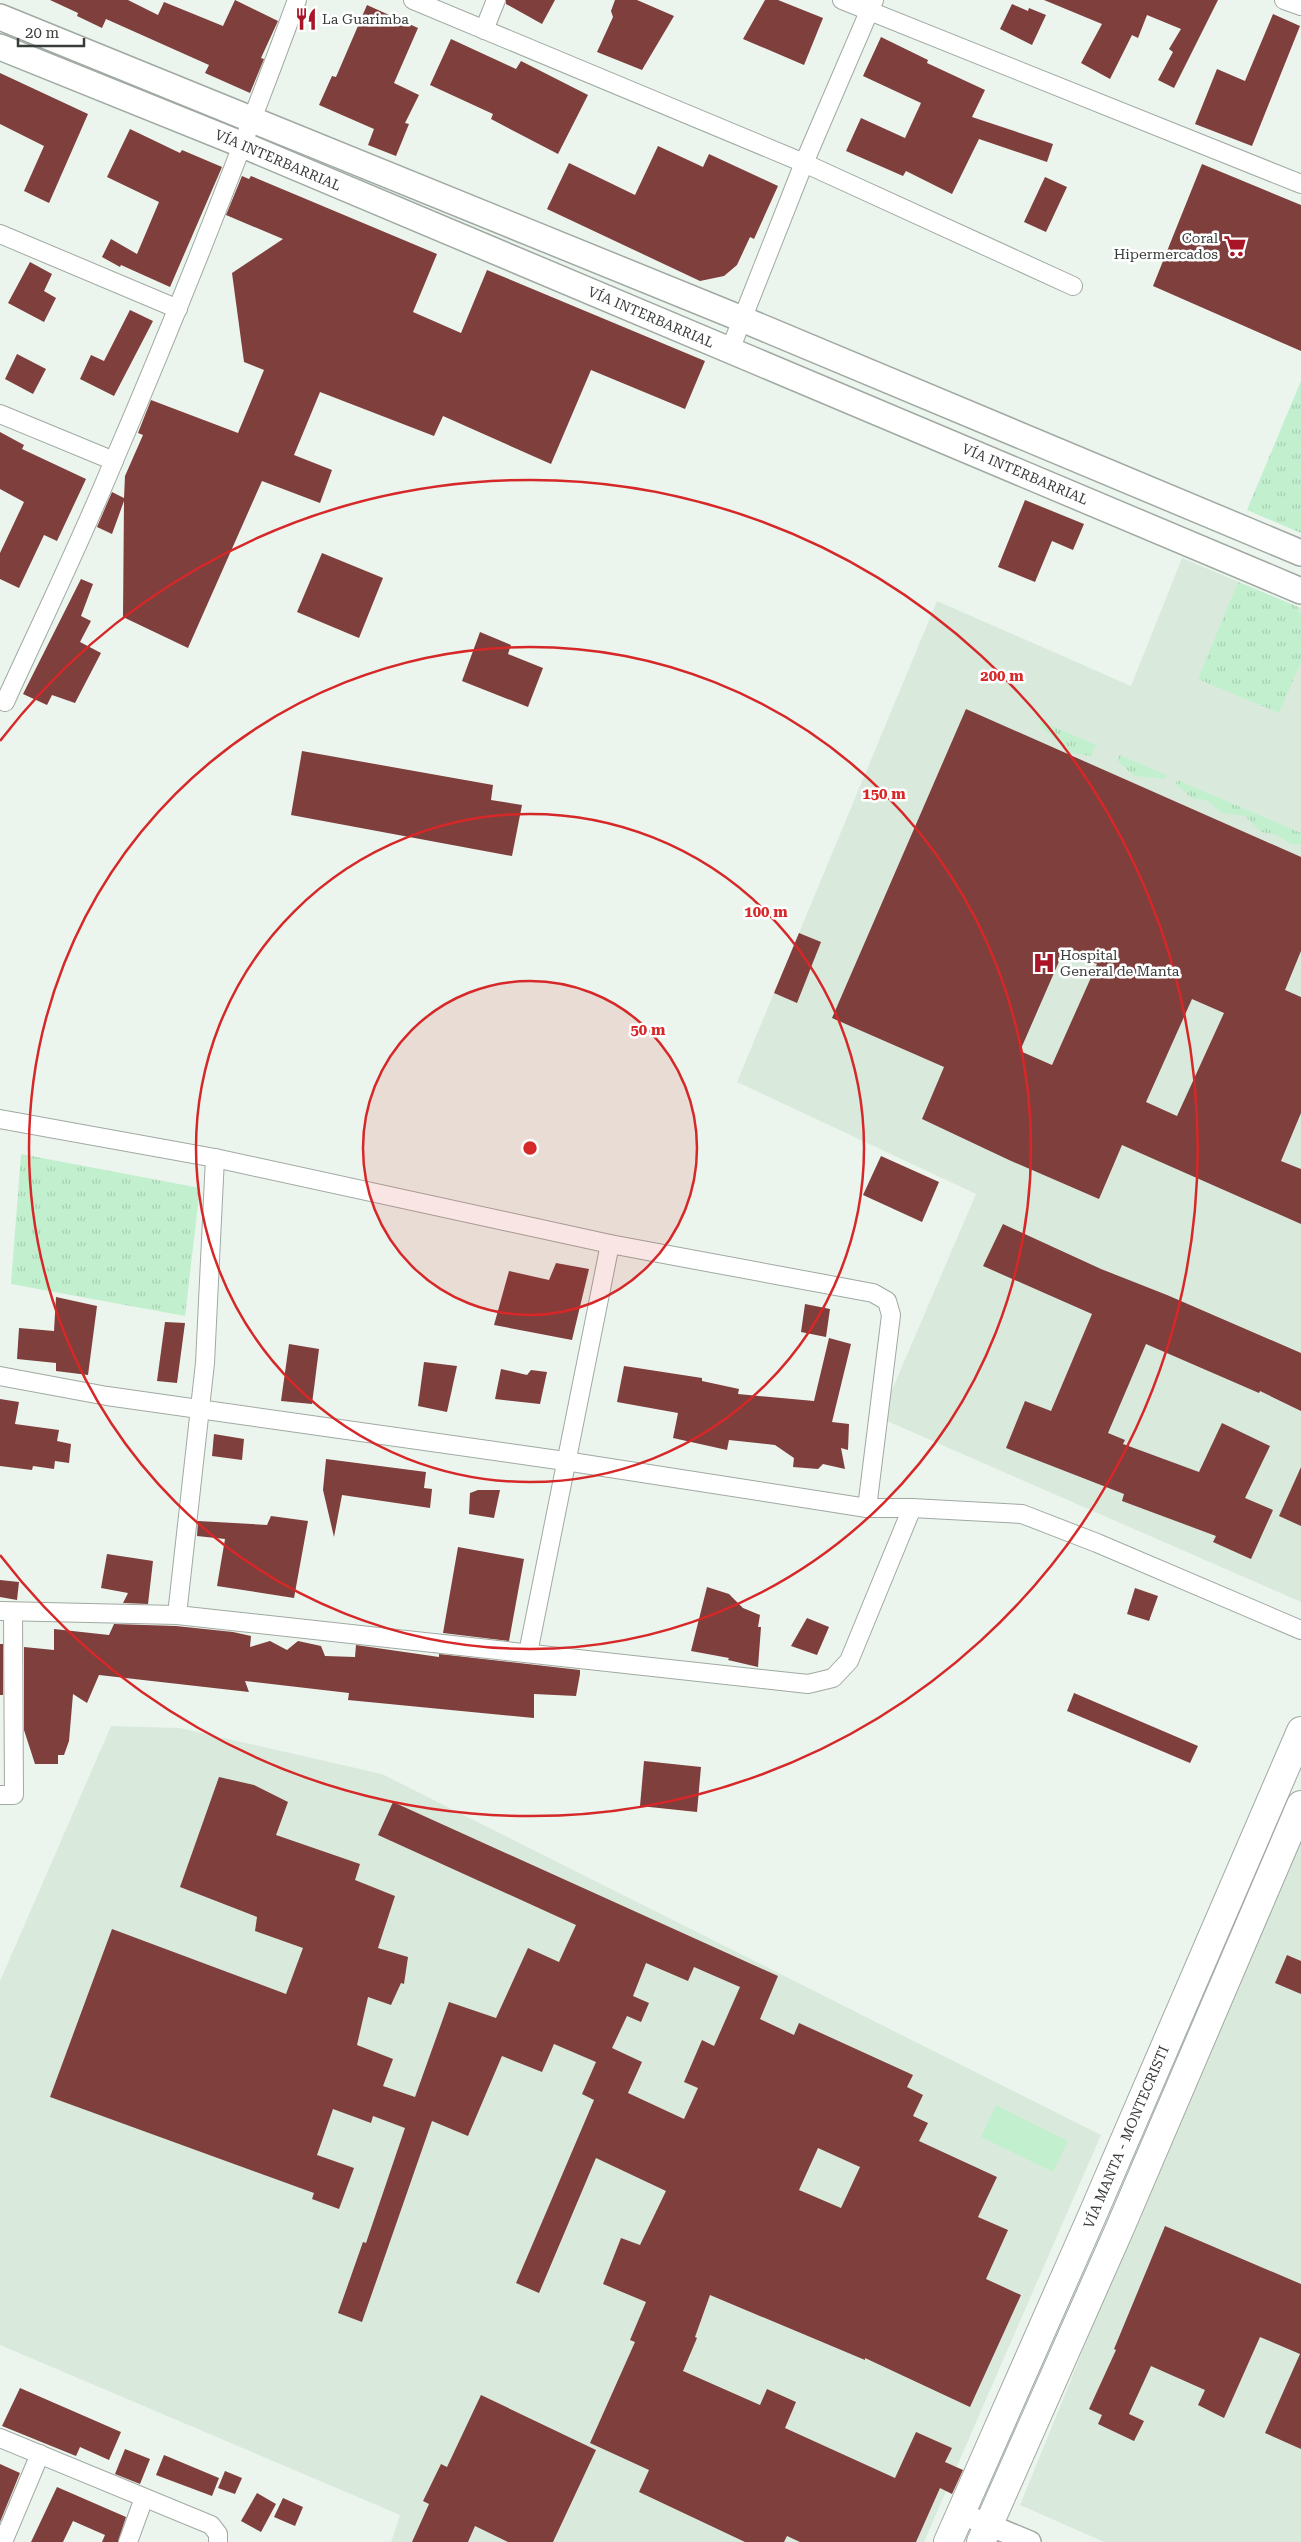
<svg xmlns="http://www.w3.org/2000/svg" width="1301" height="2542" font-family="'Roboto Serif',serif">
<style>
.built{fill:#d9eadd}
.grass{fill:url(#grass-tufts)}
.pitch{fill:#c2f0ce}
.building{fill:#7e3f3d;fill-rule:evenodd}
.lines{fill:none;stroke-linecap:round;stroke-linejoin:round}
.minor-casing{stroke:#a0a9a2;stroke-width:20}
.tertiary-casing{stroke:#a0a9a2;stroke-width:24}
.secondary-casing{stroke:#a0a9a2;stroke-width:28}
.primary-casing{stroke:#a0a9a2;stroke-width:30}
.minor{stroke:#fff;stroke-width:18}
.tertiary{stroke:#fff;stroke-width:21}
.secondary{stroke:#fff;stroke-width:25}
.primary{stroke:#fff;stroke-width:28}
.ring{fill:none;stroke:#d62828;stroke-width:2.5}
.labels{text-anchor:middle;stroke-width:5;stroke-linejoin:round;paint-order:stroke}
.poi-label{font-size:14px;fill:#393d3a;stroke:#fff;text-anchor:start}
.street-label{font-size:14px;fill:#393d3a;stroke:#fff}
.centre{fill:#d62828;stroke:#fff;stroke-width:2.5}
.ring-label{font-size:15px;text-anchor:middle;font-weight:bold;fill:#d62828;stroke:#fff;stroke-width:5;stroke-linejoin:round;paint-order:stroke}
</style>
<defs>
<pattern id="grass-tufts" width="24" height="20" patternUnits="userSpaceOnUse" patternTransform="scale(1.25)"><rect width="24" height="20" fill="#c2f0ce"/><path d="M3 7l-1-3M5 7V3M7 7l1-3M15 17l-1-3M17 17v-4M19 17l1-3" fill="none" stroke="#a7cfb2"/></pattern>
</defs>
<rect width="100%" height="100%" fill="#ebf5ed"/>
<g class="built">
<polygon points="1182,558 1301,608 1301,1602 880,1418 976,1194 737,1082 937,601 1131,686"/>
<polygon points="111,1726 180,1728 382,1774 1101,2135 924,2542 391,2542 400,2515 0,2345 0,1981"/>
<polygon points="1301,1813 1301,2542 1104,2542 1020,2505"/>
</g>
<g class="grass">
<polygon points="1301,381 1301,533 1247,510"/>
<polygon points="1238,582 1298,607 1301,615 1301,662 1279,713 1198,679"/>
<polygon points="1040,721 1096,745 1091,756 1071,753 1039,725"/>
<polygon points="1120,755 1166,775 1165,779 1134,776 1117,760"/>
<polygon points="1177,780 1301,833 1301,844 1291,844 1277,835 1261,832 1245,816 1222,813 1206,800 1193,799 1176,784"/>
<polygon points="21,1154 200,1188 185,1316 11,1284"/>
</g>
<polygon class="pitch" points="996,2105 1068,2141 1053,2172 981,2137"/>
<g class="building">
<polygon points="50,0 128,0 158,15 164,2 223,26 235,0 278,21 261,58 264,59 250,93 205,73 209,65 106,19 102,28 77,16 78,13"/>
<polygon points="506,0 555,0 542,24 506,4"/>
<polygon points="615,0 637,0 674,16 642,70 597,52 613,17 611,11"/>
<polygon points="765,0 778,0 823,18 804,65 743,39"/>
<polygon points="1044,0 1218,0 1174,88 1158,80 1173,52 1169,49 1181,29 1147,15 1138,38 1132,35 1110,79 1081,63 1102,24"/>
<polygon points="1012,4 1028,11 1029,8 1046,15 1032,45 1000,29"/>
<polygon points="367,5 418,28 394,83 419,95 405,123 409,124 396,156 368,145 374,129 319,105 332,76 336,77"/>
<polygon points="1273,14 1300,26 1252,146 1195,124 1217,69 1245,81"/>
<polygon points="881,37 928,60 927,63 985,90 972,117 1053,144 1047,162 979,139 952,194 906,171 903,176 846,151 861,118 905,138 921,103 863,76"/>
<polygon points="451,39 516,69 521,61 588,95 558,154 491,119 493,114 430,85"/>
<polygon points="0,73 88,114 49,203 24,191 44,146 0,124"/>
<polygon points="130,129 180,153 182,150 222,167 170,287 121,265 120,267 102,257 111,239 137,254 159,202 107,177"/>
<polygon points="658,146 703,167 709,154 778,186 754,239 750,237 737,265 724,276 700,281 547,209 569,163 635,195"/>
<polygon points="1202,164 1301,205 1301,351 1153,286"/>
<polygon points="242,176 249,179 251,176 437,254 413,312 461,333 487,270 705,361 685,409 591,370 551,464 443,416 434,436 320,392 294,455 332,470 320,503 262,481 188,648 123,617 124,501 112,534 97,527 112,492 124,498 125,476 143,435 138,433 151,400 238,433 264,370 244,362 232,273 283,239 226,215"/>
<polygon points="1045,177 1067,187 1046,232 1024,222"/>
<polygon points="30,262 52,274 44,291 56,298 44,322 8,303"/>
<polygon points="130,310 153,321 114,396 80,379 91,355 104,361"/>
<polygon points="17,354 46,369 33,394 5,379"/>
<polygon points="0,432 24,445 22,449 86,479 57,541 44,535 19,588 0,579 0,553 24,502 0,489"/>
<polygon points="1025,500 1084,524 1073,550 1052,541 1035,582 998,567"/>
<polygon points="322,553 383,578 359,638 297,612"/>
<polygon points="81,579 93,584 81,616 91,621 80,642 101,653 75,703 52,695 47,705 23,694"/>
<polygon points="480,632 511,645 508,654 543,668 528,707 462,681"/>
<path d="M966,709l335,148v94l-16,39 16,7v116l-20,48 20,8v55l-179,-79 -23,54 -90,-39 -87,-41 22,-52 -112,-49zM1064,950l33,14 -45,101 -32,-14zM1192,999l32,14 -47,103 -31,-14z"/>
<polygon points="302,751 493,785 491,800 522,805 512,856 291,815"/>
<polygon points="799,933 821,942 797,1003 774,993"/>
<polygon points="881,1156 939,1182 922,1222 863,1195"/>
<polygon points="1003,1224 1101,1269 1167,1295 1301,1353 1301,1411 1260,1391 1259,1393 1146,1344 1108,1433 1125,1440 1123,1444 1199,1472 1222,1423 1270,1446 1245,1498 1273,1510 1251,1559 1213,1542 1216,1536 1122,1501 1124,1494 1006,1448 1025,1401 1051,1411 1092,1314 983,1266"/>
<polygon points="556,1263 589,1269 572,1340 494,1325 509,1271 549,1280"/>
<polygon points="56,1297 97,1306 88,1375 56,1371 56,1363 17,1359 19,1328 54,1331"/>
<polygon points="805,1304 830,1309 826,1337 801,1332"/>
<polygon points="165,1322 185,1323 177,1383 157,1381"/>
<polygon points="829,1338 851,1344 832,1422 849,1424 848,1450 841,1448 845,1469 823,1464 818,1469 793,1467 794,1458 775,1445 729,1440 727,1450 673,1438 678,1413 617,1402 624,1366 702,1378 702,1381 739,1389 738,1394 814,1401"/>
<polygon points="289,1344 319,1349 312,1404 281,1401"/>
<polygon points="424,1362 457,1366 447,1412 418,1406"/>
<polygon points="501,1369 527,1375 531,1370 547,1372 540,1404 495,1399"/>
<polygon points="0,1399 19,1402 15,1424 59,1430 57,1441 71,1444 69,1463 55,1461 54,1469 33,1466 32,1470 0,1466"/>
<polygon points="214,1434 244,1439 242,1460 212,1456"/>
<polygon points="326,1459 426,1472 424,1488 432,1489 430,1508 342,1495 334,1537 323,1490"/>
<polygon points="1301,1467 1301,1526 1279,1516"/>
<polygon points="478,1490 500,1490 494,1518 469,1514 470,1493"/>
<polygon points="271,1516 308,1521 294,1598 217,1586 225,1539 197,1536 198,1521 267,1525"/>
<polygon points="458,1547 524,1559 509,1641 443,1633"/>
<polygon points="107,1554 153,1561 148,1604 123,1603 128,1593 101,1588"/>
<polygon points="0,1580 19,1582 17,1600 0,1597"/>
<polygon points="707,1587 729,1594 743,1608 760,1615 758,1627 761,1627 758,1667 728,1660 729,1658 691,1651"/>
<polygon points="1135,1588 1158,1596 1149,1621 1127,1614"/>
<polygon points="807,1618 829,1627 817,1655 791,1646"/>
<polygon points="114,1624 176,1626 233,1632 251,1636 250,1647 270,1641 287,1650 298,1641 321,1646 325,1656 355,1657 356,1645 439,1657 439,1654 580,1670 580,1674 576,1696 534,1694 534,1718 348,1700 349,1693 245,1681 249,1692 99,1675 87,1703 73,1694 69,1741 64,1755 58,1755 58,1764 35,1764 24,1730 24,1647 54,1650 54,1629 109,1635"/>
<rect x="0" y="1644" width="3" height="51"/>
<polygon points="1074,1693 1198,1746 1190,1763 1067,1711"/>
<polygon points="644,1761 701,1767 697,1812 640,1806"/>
<path d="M219,1777l35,8 34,17 -12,33 84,29 -5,16 40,16 -17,52 30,9 -4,27 -3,-1 -10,22 -23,-8 -11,48 36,14 -10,27 32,11 34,-95 47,16 32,-70 31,14 17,-37 -198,-90 15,-33 385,174 -18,43 34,16 5,-12 114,52 -6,12 16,8 -10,21 15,7 -9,18 78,36 -19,40 30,13 -22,49 35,16 -51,112 -105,-49v2l-155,-65 -15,42 2,1 -14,33 77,34 7,-16 29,13 -11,26 110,50 21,-46 36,16 -7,14 18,8 -11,24 -12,-6 -24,54h-116l-13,-6 -3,6h-39l-106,-50 10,-22 -59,-27 45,-101 -5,-2 16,-38 -43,-18 18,-46 19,7 26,-54 -70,-33 -57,135 -23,-10 78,-183 -12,-6 14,-32 -42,-18 -12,28 -40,-16 -34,80 -36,-15 -70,201 -24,-9 25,-71 3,1 39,-115 -32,-12 -2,7 -38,-14 -16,46 37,13 -15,41 -27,-10 2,-6 -264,-96 62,-168 174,65 17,-46 -48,-17 2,-14 -77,-30zM646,1963l42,18 6,-14 46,20 -26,59 -12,-6 -18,42 14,6 -14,31 -56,-26 14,-31 -30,-14 15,-32 14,6 8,-19 -16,-7zM818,2148l42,19 -19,41 -42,-18z"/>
<polygon points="1287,1955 1301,1961 1301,1994 1275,1983"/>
<polygon points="1165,2226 1301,2284 1301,2449 1265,2433 1300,2354 1260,2337 1224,2418 1198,2405 1205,2390 1151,2366 1129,2414 1144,2421 1134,2441 1098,2424 1102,2415 1089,2409 1116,2350 1114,2349"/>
<polygon points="20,2388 121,2432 109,2460 80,2447 76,2456 2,2426"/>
<polygon points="481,2395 596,2450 553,2542 508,2542 475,2526 468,2542 412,2542 429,2504 423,2501 441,2464 447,2467"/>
<polygon points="125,2449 150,2459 140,2484 115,2474"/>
<polygon points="164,2455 219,2478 212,2496 156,2475"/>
<polygon points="0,2464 20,2473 0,2522"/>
<polygon points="225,2471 242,2478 235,2494 218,2488"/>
<polygon points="57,2487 126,2517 118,2542 102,2542 105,2535 73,2521 63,2542 31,2542"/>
<polygon points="257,2493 276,2504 261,2532 241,2521"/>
<polygon points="283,2498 303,2507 295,2526 274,2517"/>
</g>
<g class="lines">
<defs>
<g id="minor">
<polyline points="413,0 804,163 1073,286"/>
<polyline points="842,0 1301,184"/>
<polyline points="1284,0 1301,6"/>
<polyline points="484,30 496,0"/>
<polyline points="0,234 178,309"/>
<polyline points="730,350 804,163 874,0"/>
<polyline points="0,414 114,461"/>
<path d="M5,702c37,-81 76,-161 110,-244 65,-151 125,-304 182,-458"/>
<polyline points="0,1119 215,1158 610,1244 873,1293 887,1301 891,1315 867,1508"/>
<polyline points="0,1376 107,1396 565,1461 867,1508 912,1508 1022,1514 1097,1543 1301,1630"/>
<polyline points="0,1611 177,1615 808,1684 833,1678 849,1661 912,1508"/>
<polyline points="177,1615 205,1363 215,1158"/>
<polyline points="528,1653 610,1244"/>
<polyline points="0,1795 14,1795 13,1613"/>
<polyline points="0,2438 211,2525 218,2534 218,2542"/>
<polyline points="3,2542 40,2454"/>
<polyline points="128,2542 144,2498"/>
</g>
<polyline id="tertiary" points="960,2513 1030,2542"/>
<g id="secondary">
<polyline points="0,17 742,319 1301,553"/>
<polyline points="0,47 243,145 1301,591"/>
</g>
<g id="primary">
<polyline points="948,2542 1092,2216 1301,1731"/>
<polyline points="981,2542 1120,2228 1301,1805"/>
</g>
</defs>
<use href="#minor" class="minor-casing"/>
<use href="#tertiary" class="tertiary-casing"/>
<use href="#secondary" class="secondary-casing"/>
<use href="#primary" class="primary-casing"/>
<use href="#minor" class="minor"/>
<use href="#tertiary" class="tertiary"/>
<use href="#secondary" class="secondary"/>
<use href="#primary" class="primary"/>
</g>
<circle cx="530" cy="1148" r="167" fill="#d62828" fill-opacity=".12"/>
<g class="ring">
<circle cx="530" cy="1148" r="167"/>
<circle cx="530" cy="1148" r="334"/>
<circle cx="530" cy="1148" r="501"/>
<path d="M0 741A668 668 0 1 1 0 1555"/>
</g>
<defs>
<symbol id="restaurant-bare" viewBox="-9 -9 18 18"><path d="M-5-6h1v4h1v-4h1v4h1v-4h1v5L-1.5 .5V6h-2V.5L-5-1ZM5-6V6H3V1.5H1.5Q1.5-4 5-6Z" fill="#aa1427" stroke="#fff" stroke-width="2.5" paint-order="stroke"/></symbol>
<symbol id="supermarket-bare" viewBox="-9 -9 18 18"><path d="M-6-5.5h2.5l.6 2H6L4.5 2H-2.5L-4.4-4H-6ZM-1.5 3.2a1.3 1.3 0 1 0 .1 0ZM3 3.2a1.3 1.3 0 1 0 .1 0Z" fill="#aa1427" stroke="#fff" stroke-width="2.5" paint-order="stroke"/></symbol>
<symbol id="hospital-bare" viewBox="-9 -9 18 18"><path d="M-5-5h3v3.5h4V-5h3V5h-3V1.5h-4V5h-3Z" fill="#aa1427" stroke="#fff" stroke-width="2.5" paint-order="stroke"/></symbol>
</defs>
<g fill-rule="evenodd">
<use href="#restaurant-bare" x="290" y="3" width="32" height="32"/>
<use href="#supermarket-bare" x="1219" y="230" width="32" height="32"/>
<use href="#hospital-bare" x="1028" y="947" width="32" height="32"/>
</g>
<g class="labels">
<g class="poi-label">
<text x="322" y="24">La Guarimba</text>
<text x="1218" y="243" text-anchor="end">Coral<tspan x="1218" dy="16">Hipermercados</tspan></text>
<text x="1060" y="960">Hospital<tspan x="1060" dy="16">General de Manta</tspan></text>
</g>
<g class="street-label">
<text transform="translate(278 160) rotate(23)" y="5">VÍA INTERBARRIAL</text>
<text transform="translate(651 317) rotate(23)" y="5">VÍA INTERBARRIAL</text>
<text transform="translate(1025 474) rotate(23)" y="5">VÍA INTERBARRIAL</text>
<text transform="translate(1126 2137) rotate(-67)" y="5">VÍA MANTA - MONTECRISTI</text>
</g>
</g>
<circle cx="530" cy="1148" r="8" class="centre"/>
<g class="ring-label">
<text x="1002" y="681">200 m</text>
<text x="884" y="799">150 m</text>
<text x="766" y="917">100 m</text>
<text x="648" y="1035">50 m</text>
</g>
<path d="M18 38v8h66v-8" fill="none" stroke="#393d3a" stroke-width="2.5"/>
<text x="25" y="38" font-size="15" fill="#393d3a" stroke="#ffffff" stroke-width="4" paint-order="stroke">20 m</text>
</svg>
